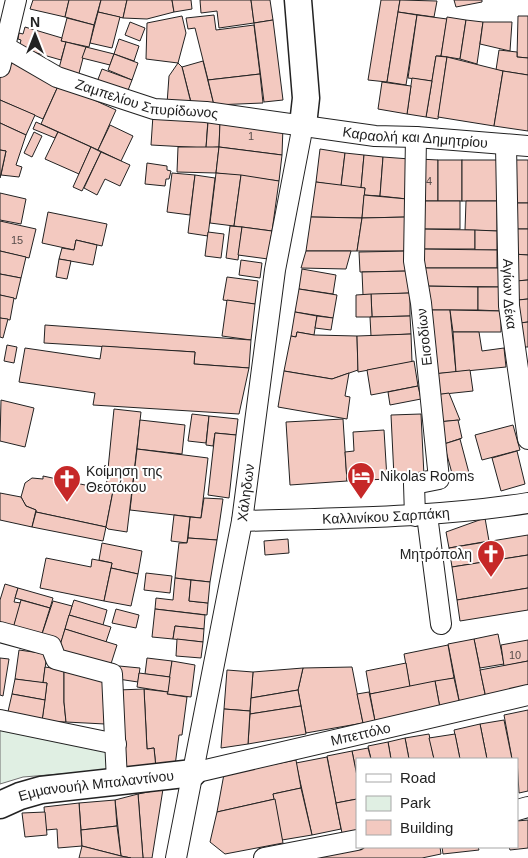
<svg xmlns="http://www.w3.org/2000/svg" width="528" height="858" font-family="Helvetica,sans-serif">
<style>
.green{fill:#e0efe3;stroke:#6f6f6f}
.building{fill:#f3c9c0;stroke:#222}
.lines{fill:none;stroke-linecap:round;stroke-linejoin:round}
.pedestrian-casing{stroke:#222;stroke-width:22}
.minor-casing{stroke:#222;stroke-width:29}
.pedestrian{stroke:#fff;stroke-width:20}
.minor{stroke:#fff;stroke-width:26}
.labels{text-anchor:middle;stroke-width:4;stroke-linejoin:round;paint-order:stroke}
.number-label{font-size:11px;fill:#564c4a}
.street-label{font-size:14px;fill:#222;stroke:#fff}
.poi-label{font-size:14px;fill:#222;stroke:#fff;text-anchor:start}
</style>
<rect width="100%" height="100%" fill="#fff"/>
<polygon class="green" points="0,728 108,749 110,770 23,777 0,784"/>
<g class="building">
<polygon points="33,0 69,0 65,17 30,9"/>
<polygon points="69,0 101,0 94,25 65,17"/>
<polygon points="101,0 127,0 123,18 98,12"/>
<polygon points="127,0 172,0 174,12 147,19 123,18"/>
<polygon points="172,0 191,0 192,9 174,12"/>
<polygon points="200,0 251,0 254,23 219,28 217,11 201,13"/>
<polygon points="251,0 270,0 273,20 254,23"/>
<polygon points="381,0 400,0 387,82 368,80"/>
<polygon points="400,0 437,1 434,17 398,12"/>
<polygon points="454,0 482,0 482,2 456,7"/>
<polygon points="98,12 120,17 112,48 90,43"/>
<polygon points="398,12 417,15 406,85 387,82"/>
<polygon points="214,15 216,30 254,25 260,74 208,80 195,28 188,29 186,18"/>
<polygon points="417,15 447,19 441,56 436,56 432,81 408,78"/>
<polygon points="182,16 186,33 178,63 146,59 147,23"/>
<polygon points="518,16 528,16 528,58 517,57"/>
<polygon points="447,17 466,20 460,59 441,56"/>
<polygon points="67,18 94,25 89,47 61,41"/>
<polygon points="273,20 283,100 264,102 254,23"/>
<polygon points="466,20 483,22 477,64 460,59"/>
<polygon points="130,22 145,28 140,41 125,35"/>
<polygon points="483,22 512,22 510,51 480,44"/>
<polygon points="25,27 62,38 61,41 66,42 61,60 19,48 21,40 18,39 19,33 23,34"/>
<polygon points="119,39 139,46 134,61 114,54"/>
<polygon points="66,42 86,47 78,77 58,72"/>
<polygon points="86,47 114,54 110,65 82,58"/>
<polygon points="499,50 517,52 517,57 528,58 528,75 496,70"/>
<polygon points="114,54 138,63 132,80 108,70"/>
<polygon points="436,56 447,57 438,119 426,117"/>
<polygon points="447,57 503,71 494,126 438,117"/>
<polygon points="4,59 59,84 43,119 0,100 0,78"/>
<polygon points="203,61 214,105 193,110 182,67"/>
<polygon points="178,63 182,67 191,103 167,104 169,76"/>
<polygon points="102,69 132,80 125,98 95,87"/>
<polygon points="503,71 528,75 528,131 494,126"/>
<polygon points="260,74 263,103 214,105 208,80"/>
<polygon points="412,78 432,81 426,117 407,114"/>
<polygon points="382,82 411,86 407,114 378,109"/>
<polygon points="59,84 116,110 98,150 41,124"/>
<polygon points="0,100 35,115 26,135 0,123"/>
<polygon points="153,115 208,119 206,148 151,145"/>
<polygon points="36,122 58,132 55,138 33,129"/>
<polygon points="208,122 220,123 219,147 206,148"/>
<polygon points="220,122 283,126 282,155 219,147"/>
<polygon points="0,123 26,135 16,165 22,167 19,177 1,175 6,151 0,150"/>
<polygon points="110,125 133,136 121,161 98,150"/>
<polygon points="34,132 42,136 32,157 24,153"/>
<polygon points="58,132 91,147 79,174 45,159"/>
<polygon points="91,147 101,152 82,191 73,187"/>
<polygon points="178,147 219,147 216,173 177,172"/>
<polygon points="219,147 282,155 279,181 216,173"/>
<polygon points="320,149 345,153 341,186 316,182"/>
<polygon points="0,150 6,151 0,178"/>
<polygon points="101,152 130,165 120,186 105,179 97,195 84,188"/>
<polygon points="345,153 364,155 361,188 341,186"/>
<polygon points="364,155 383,157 380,196 364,195 365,188 361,188"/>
<polygon points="383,157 410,159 407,199 380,196"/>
<polygon points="419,159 438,160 438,201 419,201"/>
<rect x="438" y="160" width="24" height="41"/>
<rect x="462" y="160" width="35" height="41"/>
<polygon points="512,160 528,160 528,203 511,203"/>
<polygon points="147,163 167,166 167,170 171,171 169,179 166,179 165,186 145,184"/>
<polygon points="172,173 195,175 190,215 167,212"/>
<polygon points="216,173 241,175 234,226 210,223"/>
<polygon points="195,175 215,178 208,236 188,233"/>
<polygon points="241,175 279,181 272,231 234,226"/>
<polygon points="316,182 365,188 362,218 311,217"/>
<polygon points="0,193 26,199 21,224 0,220"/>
<polygon points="364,195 407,199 407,217 362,218"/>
<rect x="419" y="201" width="41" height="28"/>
<polygon points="466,201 497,201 497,231 465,230"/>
<rect x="511" y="203" width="17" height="26"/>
<polygon points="48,212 107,224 102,246 76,240 74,250 42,243"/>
<polygon points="311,217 362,218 357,251 306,251"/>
<polygon points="407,217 408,251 357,251 362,218"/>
<polygon points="0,221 36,229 29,258 0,251"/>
<polygon points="230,226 242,227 238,260 226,258"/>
<polygon points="242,227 272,231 268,259 238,255"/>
<polygon points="419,229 475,230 475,249 419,249"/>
<polygon points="511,229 528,229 528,255 513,254"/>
<polygon points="475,230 497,231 497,250 475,250"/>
<polygon points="208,232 224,234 221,258 205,256"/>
<polygon points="76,240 97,245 93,265 59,259 62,248 74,250"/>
<polygon points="419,249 497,250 497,268 419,268"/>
<polygon points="0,251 26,257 21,278 0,274"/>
<polygon points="306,251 351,251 346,269 301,268"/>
<polygon points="408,251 409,271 360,272 359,252"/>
<polygon points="513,254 528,255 528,280 516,281"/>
<polygon points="59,259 71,261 67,279 56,277"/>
<polygon points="241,260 262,263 260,278 239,275"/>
<polygon points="421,268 501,268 501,287 421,286"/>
<polygon points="302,269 336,275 333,294 299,289"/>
<polygon points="409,271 410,293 363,295 362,272"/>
<polygon points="0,274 21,278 16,299 0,295"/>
<polygon points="227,277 258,281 255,304 223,300"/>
<polygon points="528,280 528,299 518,300 516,281"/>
<polygon points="421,286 478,287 478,310 427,310"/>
<polygon points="478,287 501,287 501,311 478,310"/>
<polygon points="299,289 337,295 333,318 295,312"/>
<polygon points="410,293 410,316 372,317 371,294"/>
<polygon points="371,294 372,317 356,317 356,295"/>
<polygon points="0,295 14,298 10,320 0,318"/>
<polygon points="528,299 528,322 520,323 518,300"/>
<polygon points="227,300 255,304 251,340 222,336"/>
<polygon points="427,310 450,310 456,372 433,374"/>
<polygon points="450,310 501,311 501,332 453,332"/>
<polygon points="295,312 317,316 314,335 297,332 296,337 291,336"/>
<polygon points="317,316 333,318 331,330 315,328"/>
<polygon points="410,316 411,334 371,336 370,317"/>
<polygon points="0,318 8,319 3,338 0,337"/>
<polygon points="528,322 528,347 523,347 520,323"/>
<polygon points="45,325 251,340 249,368 194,364 195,352 44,343"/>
<polygon points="297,332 314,335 357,336 358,370 332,379 284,371 291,336 296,337"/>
<polygon points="453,332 479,332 482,351 504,348 506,367 456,372"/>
<polygon points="411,334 412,362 358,372 357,336"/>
<polygon points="7,345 17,347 14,363 4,361"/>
<polygon points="102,346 195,352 194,364 249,368 239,414 93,405 95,393 19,382 25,348 100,359"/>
<polygon points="414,361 418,386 371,395 367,370"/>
<polygon points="470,370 473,391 435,395 433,374"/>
<polygon points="284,371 332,379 349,373 345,396 350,397 347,419 278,407"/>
<polygon points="418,386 421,399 390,405 388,392"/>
<polygon points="449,393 460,420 438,422 435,395"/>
<polygon points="1,400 34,408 25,447 0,441"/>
<polygon points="114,409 141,412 132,490 106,489"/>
<polygon points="192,414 209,416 206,443 188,441"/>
<polygon points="421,414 424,476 394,477 391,415"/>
<polygon points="209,416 238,419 236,435 215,433 213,446 206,445"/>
<polygon points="343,419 347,481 290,485 286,422"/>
<polygon points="140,420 185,425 182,454 137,449"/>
<polygon points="458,420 462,438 444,444 438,422"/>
<polygon points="513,425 520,450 482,460 475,435"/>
<polygon points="384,430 387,479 347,481 345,452 354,451 353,432"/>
<polygon points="215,433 236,435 229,498 208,495"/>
<polygon points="460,439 469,473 453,477 444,444"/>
<polygon points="137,449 208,458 201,518 130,510"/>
<polygon points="517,451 525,484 501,491 492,458"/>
<polygon points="43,476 113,491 106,527 36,512 36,510 26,506 21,497 25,483 32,478 43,479"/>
<polygon points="132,490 127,532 108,529 106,527 113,491"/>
<polygon points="0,493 21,497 26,506 36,510 32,527 0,520"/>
<polygon points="204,498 223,499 217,540 188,538 190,517 201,518"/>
<polygon points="36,512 106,527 103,541 32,527"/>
<polygon points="174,515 190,517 187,543 171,541"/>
<polygon points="485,518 489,541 449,548 446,532"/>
<polygon points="528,535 528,555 452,567 449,548"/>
<polygon points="188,538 217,540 210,582 175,578 179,543 187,543"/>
<polygon points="288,539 289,553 265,555 264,541"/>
<polygon points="102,543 142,551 138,574 111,568 112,563 99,560"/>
<polygon points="528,555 528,588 457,600 452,567"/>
<polygon points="46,558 91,567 92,559 112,563 104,601 40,588"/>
<polygon points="111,568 138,574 131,606 104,601"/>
<polygon points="146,573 172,576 170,593 144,590"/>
<polygon points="175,578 191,580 189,601 208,603 207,615 155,609 156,598 173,600"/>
<polygon points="191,580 210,582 208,603 189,601"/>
<polygon points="5,584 18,588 14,602 21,603 12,632 0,628 0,600"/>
<polygon points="18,588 53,598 50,608 15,598"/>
<polygon points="528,588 528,610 460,621 457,600"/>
<polygon points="21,600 50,608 40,640 12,632"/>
<polygon points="74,600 107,610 103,625 69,615"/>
<polygon points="53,601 72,606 60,646 40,640"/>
<polygon points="116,609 139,615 136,628 112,623"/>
<polygon points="155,609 205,615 204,629 175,626 173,639 152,637"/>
<polygon points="69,615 111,627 106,642 65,629"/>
<polygon points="175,626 204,629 203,642 173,639"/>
<polygon points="65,629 117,645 109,670 57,655"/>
<polygon points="498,634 504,664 480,668 474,639"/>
<polygon points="177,639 203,642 201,658 176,656"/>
<polygon points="474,639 486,699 460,705 448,644"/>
<polygon points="528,640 528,661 504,666 501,645"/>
<polygon points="448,645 454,678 410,687 404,654"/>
<polygon points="19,650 47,654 43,683 15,679"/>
<polygon points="0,658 9,659 3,696 0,695"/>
<polygon points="147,658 172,661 170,677 145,674"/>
<polygon points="172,661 195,665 191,697 167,694"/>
<polygon points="528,661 528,690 486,698 480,670"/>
<polygon points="406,663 410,687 370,694 366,671"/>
<polygon points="119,666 140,668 138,682 118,679"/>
<polygon points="45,667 64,670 64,702 66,722 42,721 47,683 43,683"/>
<polygon points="352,667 363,723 306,733 298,690 303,668"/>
<polygon points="303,668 298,690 251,698 253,672"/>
<polygon points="64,670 104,677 105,724 66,722 64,702"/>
<polygon points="227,670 253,672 250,711 224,709"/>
<polygon points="139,673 170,677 168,692 137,687"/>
<polygon points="454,678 460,705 440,708 435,681"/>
<polygon points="15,679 47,683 45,700 12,694"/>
<polygon points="435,681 440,708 375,721 370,694"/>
<polygon points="144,689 168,692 167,694 187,697 182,735 179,735 175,766 156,768 154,748 147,749"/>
<polygon points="144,689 147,749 154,748 156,768 123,769 118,690"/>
<polygon points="298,690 301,706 250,714 251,698"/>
<polygon points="369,692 375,721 363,723 357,694"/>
<polygon points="12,694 45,700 42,721 7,716"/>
<polygon points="301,706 306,734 248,744 250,714"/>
<polygon points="224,709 250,711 248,744 221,748"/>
<polygon points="528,710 528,791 519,793 517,759 512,759 504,715"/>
<polygon points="504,720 512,759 487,759 480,724"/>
<polygon points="480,724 487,759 460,759 454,730"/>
<polygon points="429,734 434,759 409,759 405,738"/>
<polygon points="455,734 460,759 434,759 429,738"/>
<polygon points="405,738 409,759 391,759 388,742"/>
<polygon points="388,742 391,759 371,759 368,746"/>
<polygon points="368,748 371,759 357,759 357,776 352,751"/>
<polygon points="352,751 357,776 357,799 336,803 327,756"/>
<polygon points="327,757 341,829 312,835 296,763"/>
<polygon points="296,760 301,788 273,794 275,799 217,812 224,774"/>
<polygon points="301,788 312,835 282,840 273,794"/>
<polygon points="163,789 152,858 143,858 138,794"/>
<polygon points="138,794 143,858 131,858 121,856 115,800"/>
<polygon points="275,799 283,843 225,854 210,842 217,812"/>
<polygon points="357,799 357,830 342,833 336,803"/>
<polygon points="115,800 117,826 81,830 79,803"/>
<polygon points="79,803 82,846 58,848 57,829 46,830 44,807"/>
<polygon points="45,812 47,835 25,837 22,813"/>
<polygon points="528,820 528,848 510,850 509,847 517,847 517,821"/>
<polygon points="117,826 121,856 82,846 81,830"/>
<polygon points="82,846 121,856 131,858 79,858"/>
<polygon points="358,847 440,847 441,854 422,858 315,858"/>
<polygon points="442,847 478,847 479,850 443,854"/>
</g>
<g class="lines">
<defs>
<g id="pedestrian">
<path id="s1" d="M0,44l57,33 97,32 52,3 169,24 41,1 112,9"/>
<polyline points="0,67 16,0"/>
<path id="s2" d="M506,146l3,160 19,133"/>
<polyline points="427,515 441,624"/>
<polyline points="415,516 414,484 439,479 421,303 414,261 416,137"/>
<path id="s3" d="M242,521c96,-3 191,-3 286,-18"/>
<polyline points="0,632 51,646 56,659 112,674 117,781"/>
<polyline points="0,720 116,744"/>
<path id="s4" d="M193,773l335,-78"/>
<polyline points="517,810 528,807"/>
<path id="s5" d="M176,858l66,-337 33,-251 28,-145"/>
<polyline points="264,858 357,840"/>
</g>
<g id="minor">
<polyline points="298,0 306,98 303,125"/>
<path id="s6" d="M0,805l20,-9 21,-6 152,-17"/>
</g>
</defs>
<use href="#pedestrian" class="pedestrian-casing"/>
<use href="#minor" class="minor-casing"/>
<use href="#pedestrian" class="pedestrian"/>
<use href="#minor" class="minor"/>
</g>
<defs>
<symbol id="hotel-pin" viewBox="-11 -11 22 30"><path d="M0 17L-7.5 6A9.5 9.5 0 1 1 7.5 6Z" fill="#c62828" stroke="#fff"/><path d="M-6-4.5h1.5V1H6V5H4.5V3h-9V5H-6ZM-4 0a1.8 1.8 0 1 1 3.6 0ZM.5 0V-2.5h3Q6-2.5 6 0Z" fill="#fff"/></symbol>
<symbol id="church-pin" viewBox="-11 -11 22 30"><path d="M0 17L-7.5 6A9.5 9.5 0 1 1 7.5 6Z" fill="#c62828" stroke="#fff"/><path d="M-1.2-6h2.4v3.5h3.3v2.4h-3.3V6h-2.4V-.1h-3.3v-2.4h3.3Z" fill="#fff"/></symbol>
</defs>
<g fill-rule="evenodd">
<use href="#hotel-pin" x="345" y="460" width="32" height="43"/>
<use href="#church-pin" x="51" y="463" width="32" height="43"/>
<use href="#church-pin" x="475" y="538" width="32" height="43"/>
</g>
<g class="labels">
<g class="number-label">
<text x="251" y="140">1</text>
<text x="429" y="185">4</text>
<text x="17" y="244">15</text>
<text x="515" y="659">10</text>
</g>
<g class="street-label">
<text dy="5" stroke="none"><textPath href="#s1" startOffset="159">Ζαμπελίου Σπυρίδωνος</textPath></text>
<text dy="5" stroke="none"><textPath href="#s1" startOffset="431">Καραολή και Δημητρίου</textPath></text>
<text dy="5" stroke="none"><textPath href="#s2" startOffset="148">Αγίων Δέκα</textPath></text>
<text transform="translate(424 337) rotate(-96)" y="5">Εισοδίων</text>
<text dy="5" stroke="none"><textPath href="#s5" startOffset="372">Χάληδων</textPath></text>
<text dy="5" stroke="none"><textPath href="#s3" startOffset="144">Καλλινίκου Σαρπάκη</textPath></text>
<text dy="5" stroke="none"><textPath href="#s4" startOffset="172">Μπεττόλο</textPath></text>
<text dy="5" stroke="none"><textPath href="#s6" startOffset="99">Εμμανουήλ Μπαλαντίνου</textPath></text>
</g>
<g class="poi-label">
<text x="86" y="476">Κοίμηση της<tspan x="86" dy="16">Θεοτόκου</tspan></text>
<text x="380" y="481">Nikolas Rooms</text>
<text x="472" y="559" text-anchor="end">Μητρόπολη</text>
</g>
</g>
<rect x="356" y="758" width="162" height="90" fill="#ffffff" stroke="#a7a7a7"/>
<rect x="366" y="774" width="25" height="8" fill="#ffffff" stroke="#a7a7a7"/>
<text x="400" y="783" font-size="15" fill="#222222">Road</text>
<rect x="366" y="796" width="25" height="15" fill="#e0efe3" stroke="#a7a7a7"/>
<text x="400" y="808" font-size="15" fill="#222222">Park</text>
<rect x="366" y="820" width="25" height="15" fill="#f3c9c0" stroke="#a7a7a7"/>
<text x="400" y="833" font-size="15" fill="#222222">Building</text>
<g transform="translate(35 35)" stroke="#ffffff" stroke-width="4" paint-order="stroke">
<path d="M0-4L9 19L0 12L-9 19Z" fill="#222222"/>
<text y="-8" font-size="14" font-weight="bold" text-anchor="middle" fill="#222222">N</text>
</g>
</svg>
